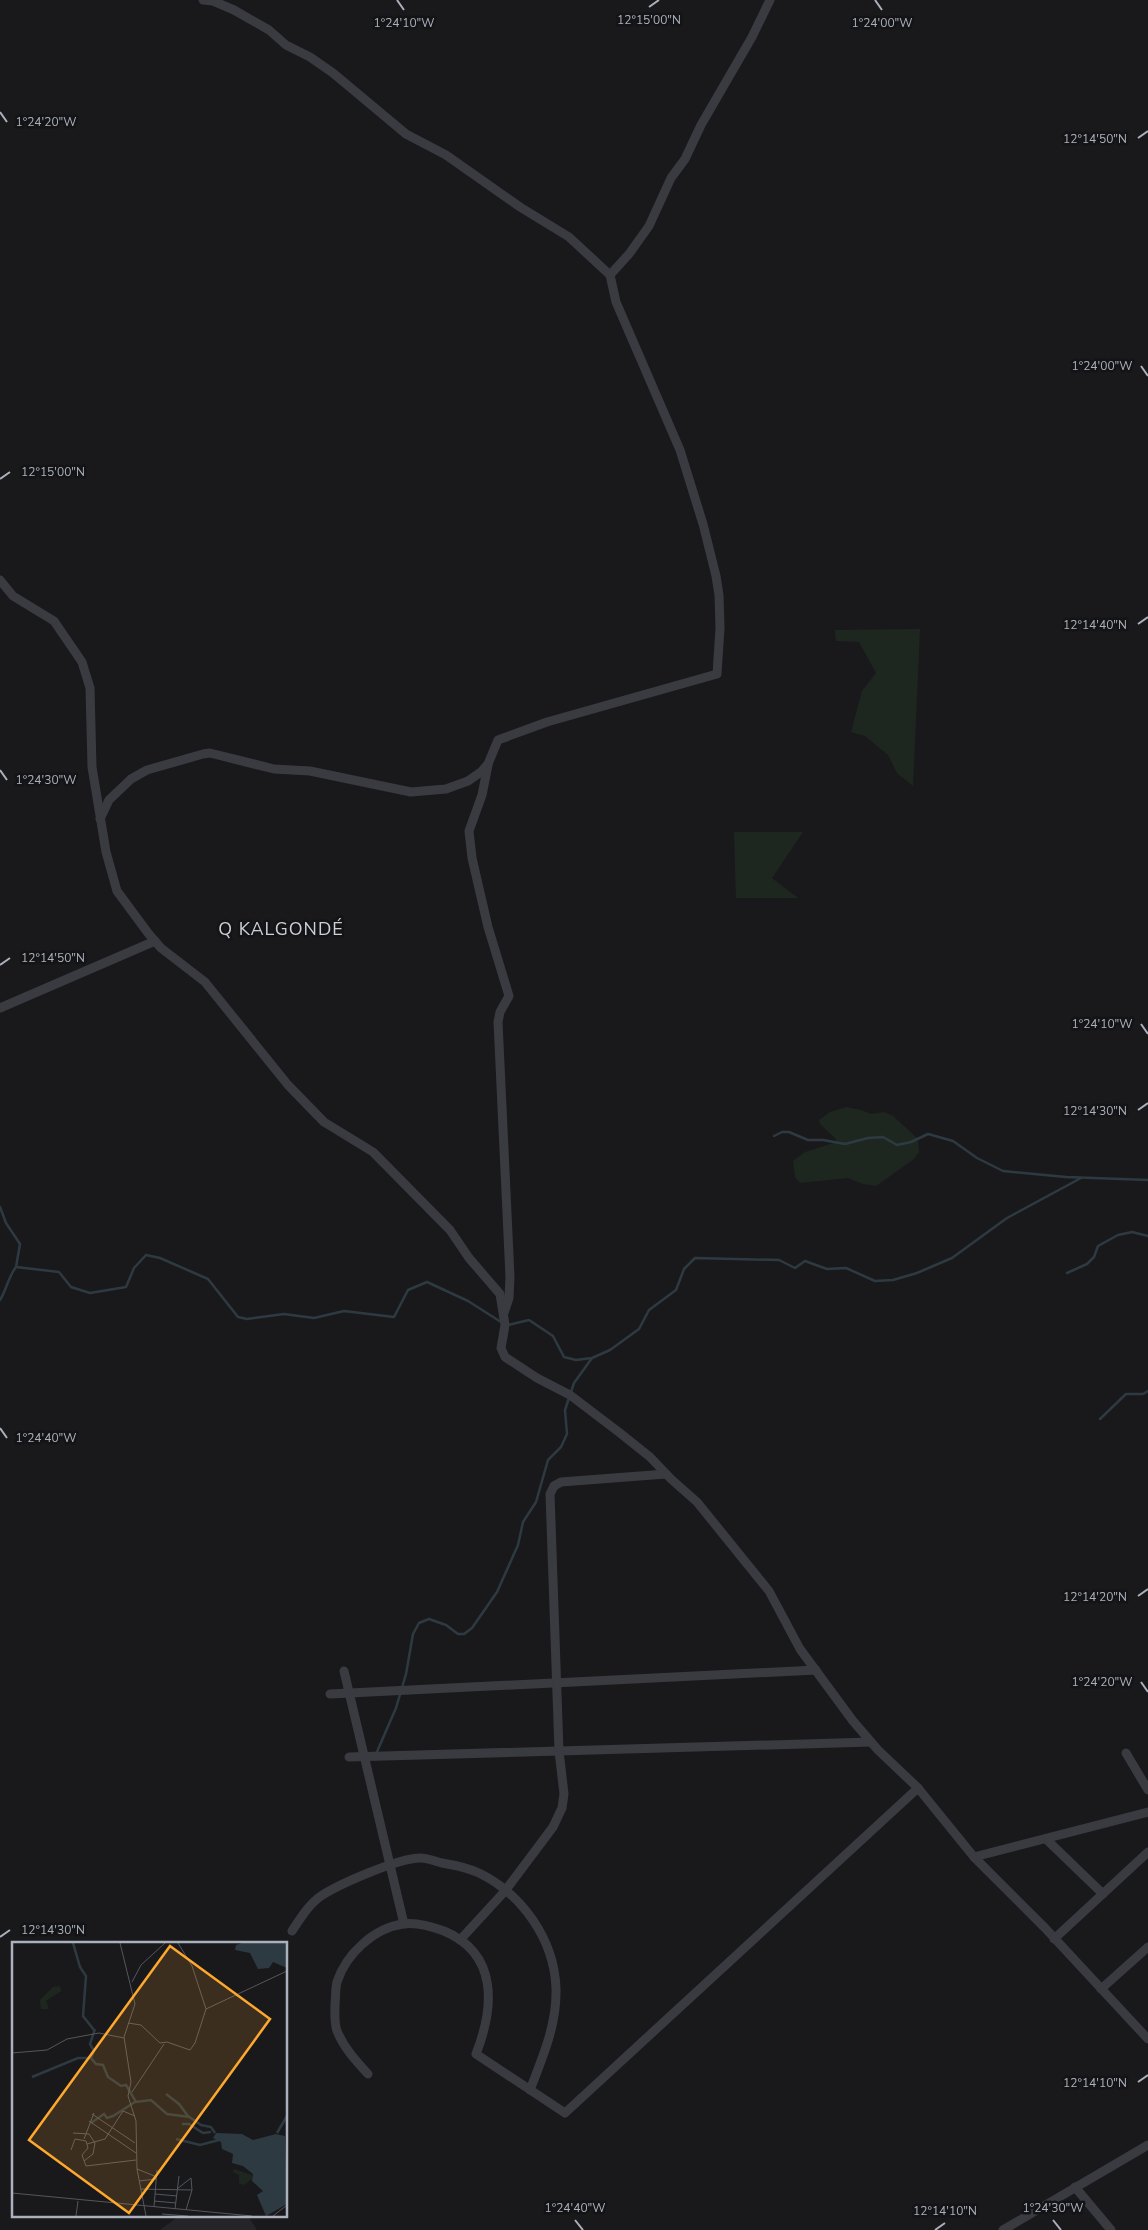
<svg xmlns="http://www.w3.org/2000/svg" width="1148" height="2230" font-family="'Nunito Sans',sans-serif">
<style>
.built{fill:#252529}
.green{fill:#1e271f}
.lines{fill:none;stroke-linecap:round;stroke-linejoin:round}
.stream{stroke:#2e3a41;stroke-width:2.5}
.minor{stroke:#3a3b41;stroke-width:9}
.ticks{fill:none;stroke:#aab1bc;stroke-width:2}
.labels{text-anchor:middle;stroke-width:5;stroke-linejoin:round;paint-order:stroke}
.quarter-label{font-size:18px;letter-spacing:1px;fill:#ccd0d8;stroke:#141417}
.inset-river{fill:none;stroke:#2e3a41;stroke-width:2.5}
.inset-road{fill:none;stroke:#53565c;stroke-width:1}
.view{fill:#ffa82e;fill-opacity:0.15;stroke:#ffa82e;stroke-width:2.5}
.inset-edge{fill:none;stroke:#aab1bc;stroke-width:2.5}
.ticks-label{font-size:12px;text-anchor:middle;fill:#aab1bc;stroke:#141417;stroke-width:5;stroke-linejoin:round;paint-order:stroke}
</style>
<rect width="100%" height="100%" fill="#19191c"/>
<polygon class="built" points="179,2216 248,2216 257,2230 160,2230"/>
<g class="green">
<polygon points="920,629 913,786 897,773 888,755 865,736 851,732 862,691 876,673 859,642 836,641 835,630"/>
<polygon points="734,832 803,832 772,878 798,898 736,898"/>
<polygon points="846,1107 861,1110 871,1114 884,1112 893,1116 918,1139 919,1152 914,1159 876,1186 863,1184 848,1178 800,1183 795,1177 793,1161 805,1152 837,1142 835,1138 820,1124 819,1120 830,1112"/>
</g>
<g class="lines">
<g class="stream">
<polyline points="774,1136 782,1132 789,1132 808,1140 823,1140 845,1144 868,1138 883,1137 897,1145 911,1142 928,1134 953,1141 977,1158 1003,1171 1066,1177 1148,1180"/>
<polyline points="0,1207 6,1223 20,1244 16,1267 59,1272 71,1287 90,1293 126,1287 134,1268 146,1255 160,1258 208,1279 238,1317 247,1319 284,1314 314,1318 344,1311 394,1317 408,1290 427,1282 468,1301 501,1322"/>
<polyline points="1067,1273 1087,1264 1094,1257 1098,1246 1118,1235 1132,1232 1148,1236"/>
<path d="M0,1300c7,-11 8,-23 16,-33"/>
<polyline points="508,1325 529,1320 553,1336 564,1357 576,1360 592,1358 610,1350 639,1329 649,1310 676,1290 684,1269 695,1258 779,1260 795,1268 805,1261 827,1269 846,1268 875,1281 893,1280 917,1273 952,1258 1007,1218 1081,1178"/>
<polyline points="1100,1419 1126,1394 1143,1394 1148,1391"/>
<polyline points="376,1754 396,1708 406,1674 413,1634 419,1623 429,1619 446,1625 458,1634 464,1634 472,1628 497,1592 518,1545 523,1522 536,1502 548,1460 561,1447 567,1434 565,1410 574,1383 592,1358"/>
</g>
<g class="minor">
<polyline points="610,275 629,254 649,226 671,178 685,159 701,125 752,37 770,0"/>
<polyline points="0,580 13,596 54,621 82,662 90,688 92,767 106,852 117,891 148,933 161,948 205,982 288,1085 324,1122 373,1152 450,1230 469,1258 500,1294 505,1325 501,1348 505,1357 537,1378 570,1395 620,1433 650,1457 671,1479 697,1502 769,1591 800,1649 853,1721 878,1750 918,1788 974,1857 1045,1928 1148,2039"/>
<polyline points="488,765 482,795 469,831 472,858 488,927 509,996 500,1012 498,1022 510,1277 509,1298 504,1313"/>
<polyline points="100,819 109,800 131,779 147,770 203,754 210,753 274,769 310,771 411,792 446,789 468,781 481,772 488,764 498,740 547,722 717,674 720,628 719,595 716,576 703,524 680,450 616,302 610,275 569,237 520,207 446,155 406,134 333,73 310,57 286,45 269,30 234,10 213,1 203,0"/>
<polyline points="0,1008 155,941"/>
<polyline points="344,1671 404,1924"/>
<polyline points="330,1694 816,1670"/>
<polyline points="1126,1753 1148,1790"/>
<polyline points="349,1757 871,1742"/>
<polyline points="1046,1839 1103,1894"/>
<polyline points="974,1857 1148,1812"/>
<path d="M292,1931c8,-12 17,-27 29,-35 18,-12 78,-38 99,-38 7,0 15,3 22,5 12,2 26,5 37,10 43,21 75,66 77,115 1,37 -13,68 -26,102"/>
<polyline points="1054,1939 1148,1852"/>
<polyline points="460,1940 505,1891 553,1827 562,1808 564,1794 559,1751 550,1494 554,1486 561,1482 666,1474"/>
<polyline points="1101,1989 1148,1947"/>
<path d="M368,2074c-12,-13 -24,-26 -31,-43 -3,-8 -2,-18 -2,-27 1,-7 0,-15 2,-22 9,-28 37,-54 66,-58 12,-2 30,3 41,7 55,23 50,77 32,123l89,59 353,-325"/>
<polyline points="1075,2187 1111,2230"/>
<polyline points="1003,2230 1148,2145"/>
</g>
</g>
<path class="ticks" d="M397,0l7,10M875,0l7,10M649,7l10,-7M0,112l7,10M1138,138l10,-7M1141,366l7,10M0,479l10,-7M1138,624l10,-7M0,770l7,10M0,965l10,-7M1141,1024l7,10M1138,1110l10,-7M0,1428l7,10M1138,1596l10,-7M1141,1682l7,10M0,1937l10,-7M1138,2082l10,-7M575,2220l8,10M1053,2220l8,10M935,2230l10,-7"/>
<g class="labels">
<g class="quarter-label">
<text x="281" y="935">Q KALGONDÉ</text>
</g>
</g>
<g transform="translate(12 1942)">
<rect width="275" height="275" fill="#19191c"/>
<path d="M48,44l1,5 -15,10 3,8h-8l-1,-9 13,-13zM222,227l18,6v4l-9,6 -4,-2v-8l-6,-3z" fill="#1e271f"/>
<path d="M230,1h45v25l-14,-6 -4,6 -11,1 -8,-16 -15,-3 1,-5zM204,191l26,1 11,6 23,-6 9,2 2,68 -21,12 -9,-21 6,-4 -11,-10 1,-7 -10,-8 -11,-3 1,-9 -11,-5 -1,-7 -8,-4z" fill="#2e3a41"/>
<path class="inset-river" d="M61,1l7,24 6,9 -3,40 11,14M83,87l-5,15 4,7 -3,7 5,6 7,1 5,12 13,9 5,-1 10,17 15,-2 16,14 23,3M20,135l46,-19h13M154,152l13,10 9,12 13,9 10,2 4,6M79,181l13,-9 3,4 6,-2 22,-14M170,182h7l14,9 8,-1M265,191l10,-17M164,197l24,6 19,-5"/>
<path class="inset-road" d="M108,1l15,61 -11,33 7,45 -3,14 8,25 1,48 9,47M120,40l9,-17 24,-22M194,67l81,-38M116,81l13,2 19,18 7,-1 23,8 5,-7 11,-34 -14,-43 -14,-23M0,111l35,-3 20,-11 32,-6 25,5M120,150l32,-48M80,172l43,29M77,179l47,32M61,191l16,1 6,9 -2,11 -9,7M72,197l10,-26M75,202l18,-5 18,-28 12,5M59,208l4,-11 11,2 2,7 -6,7 4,11 50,-6M125,227l20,8M127,239l17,-2M128,247l52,1M165,247l14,-11 1,12 -6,20M0,251l240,23M143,252l22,2M142,259l22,2M142,265l3,-37M163,267l4,-33M150,272l26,2M64,274l2,-15M261,274l14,-11"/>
<path class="view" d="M158,4l100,73 -141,194 -100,-73z"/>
<rect width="275" height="275" class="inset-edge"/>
</g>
<g class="ticks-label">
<text x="649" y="24">12°15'00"N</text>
<text x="404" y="27">1°24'10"W</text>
<text x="882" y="27">1°24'00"W</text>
<text x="46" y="126">1°24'20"W</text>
<text x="1095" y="143">12°14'50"N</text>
<text x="1102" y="370">1°24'00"W</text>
<text x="53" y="476">12°15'00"N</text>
<text x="1095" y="629">12°14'40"N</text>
<text x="46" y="784">1°24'30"W</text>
<text x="53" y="962">12°14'50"N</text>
<text x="1102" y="1028">1°24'10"W</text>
<text x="1095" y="1115">12°14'30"N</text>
<text x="46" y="1442">1°24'40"W</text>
<text x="1095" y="1601">12°14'20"N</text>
<text x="1102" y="1686">1°24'20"W</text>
<text x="53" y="1934">12°14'30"N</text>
<text x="1095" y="2087">12°14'10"N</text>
<text x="575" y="2212">1°24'40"W</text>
<text x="1053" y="2212">1°24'30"W</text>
<text x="945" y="2215">12°14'10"N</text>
</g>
</svg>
